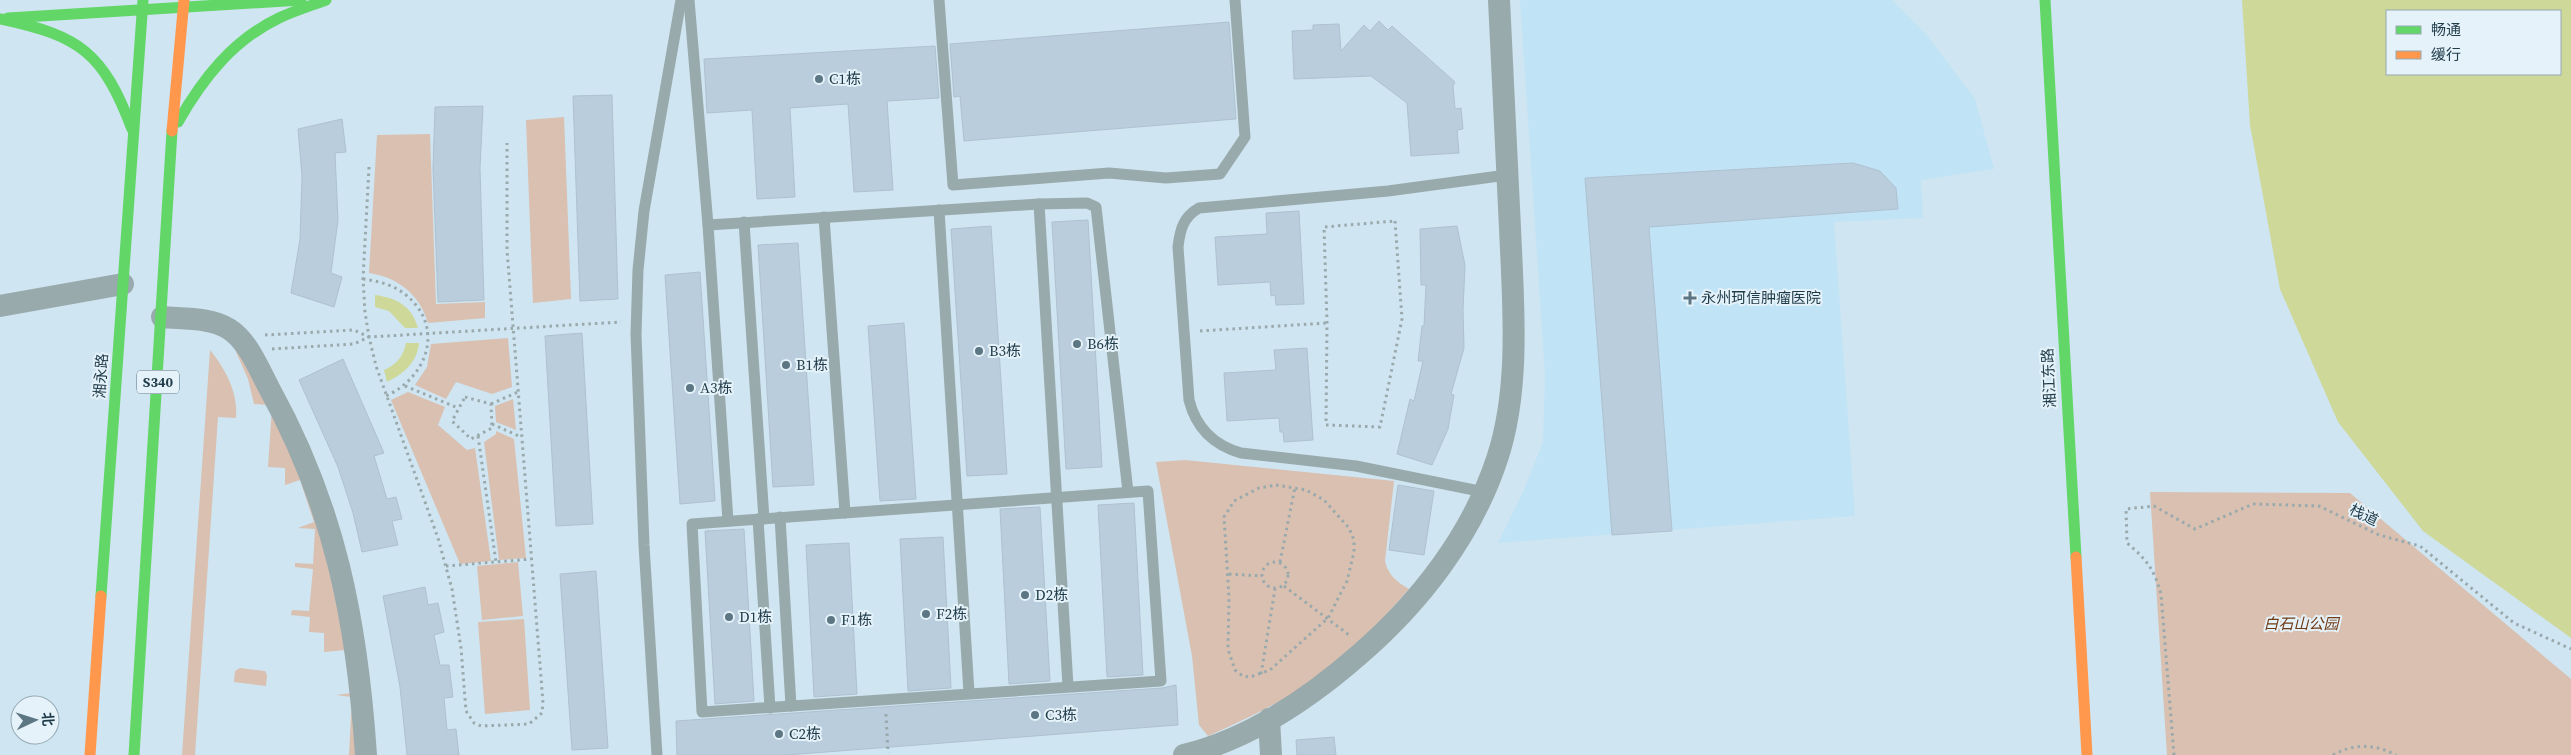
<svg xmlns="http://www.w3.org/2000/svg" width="2571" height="755" font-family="'Source Serif 4','Noto Sans SC',serif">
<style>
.built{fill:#c0e3f6}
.green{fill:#d9c0b1}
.water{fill:#ced899;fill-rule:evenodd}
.building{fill:#b9cddc;stroke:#afc1d0}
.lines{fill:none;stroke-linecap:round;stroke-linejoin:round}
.path{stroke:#99a9ac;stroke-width:3;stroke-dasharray:2.5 4;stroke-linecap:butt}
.lane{stroke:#99aaac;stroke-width:11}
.street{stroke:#99aaac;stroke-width:22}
.fast{stroke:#63d668;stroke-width:11}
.slow{stroke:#ff974d;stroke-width:11}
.poi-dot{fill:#5d7684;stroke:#e5f2f9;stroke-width:2}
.labels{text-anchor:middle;stroke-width:4;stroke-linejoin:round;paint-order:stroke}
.shield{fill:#e5f2f9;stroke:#5a727e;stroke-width:1}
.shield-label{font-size:14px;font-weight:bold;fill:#1f3b49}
.poi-label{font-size:15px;fill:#1f3b49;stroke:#e5f2f9;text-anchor:start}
.street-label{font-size:15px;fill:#1f3b49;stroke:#e5f2f9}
.park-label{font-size:15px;font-style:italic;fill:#703a15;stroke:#e5f2f9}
</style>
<rect width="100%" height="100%" fill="#cfe5f1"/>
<polygon class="built" points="1520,0 1892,0 1926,34 1975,99 1994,169 1921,180 1923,218 1834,222 1855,516 1498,543 1523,492 1543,442 1545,375"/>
<g class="green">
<polygon points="564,117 571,299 533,303 526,120"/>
<path d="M430,134l6,170 49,-2v16l-57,5c-8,-28 -30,-46 -59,-50l8,-138z"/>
<polygon points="508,338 512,387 492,394 456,382 446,399 415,385 427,367 431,344"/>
<path d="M233,345c59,83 96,181 113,282 8,42 9,86 13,128h-10l3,-58 -16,-2 16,-2 -6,-43 -22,2v-19l-15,-1 1,-15 -19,-2 1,-5 17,1 4,-42 -18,-2v-4l18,1 2,-35 -17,-1 16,-6 -14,-42 -15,5v-17l-17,-1 4,-59 -2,-3 -16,-1 -6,-25z"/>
<path d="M210,350c16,20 28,42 26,68l-18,-1 -23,338h-13z"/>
<polygon points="408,392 445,407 438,425 467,450 475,448 491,561 460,564 391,400"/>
<polygon points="513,399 516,430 496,422 495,406"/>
<polygon points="496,431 514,439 526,558 499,560 484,442 496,434"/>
<path d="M1185,460l209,21 -9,80c3,14 12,21 24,28 -23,26 -45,51 -72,73 -38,32 -84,54 -129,74l-9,-11 -7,-69 -36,-194z"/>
<polygon points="2150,492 2350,493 2571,679 2571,755 2167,755"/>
<polygon points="518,562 523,616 482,620 477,566"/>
<polygon points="524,619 530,710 485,714 478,622"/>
<polygon points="240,668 265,671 267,675 266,686 234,682 235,671"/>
</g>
<g class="water">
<path d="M2242,0h329v638l-148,-107 -85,-109 -58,-133 -30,-164zM2560,11v63h-173v-63z"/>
<path d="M375,295c22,3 37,11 43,33h-13l-16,-17 -14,-4z"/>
<path d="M406,343h13c-2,19 -14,30 -32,39l-3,-12c13,-6 19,-13 22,-27z"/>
</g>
<g class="building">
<polygon points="1379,21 1388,30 1392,26 1455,82 1453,86 1455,109 1461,108 1463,129 1457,130 1459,153 1411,156 1407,103 1371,76 1294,79 1292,31 1313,30 1313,25 1339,24 1341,51 1364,25 1370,31"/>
<polygon points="1229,22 1236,119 964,141 960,96 954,97 950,44"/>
<polygon points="935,46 939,98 887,101 893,190 854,192 848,104 790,108 795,197 757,199 752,110 707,113 704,59"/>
<polygon points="612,95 618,299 580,301 573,96"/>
<polygon points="483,106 480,168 484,300 438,302 433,168 435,107"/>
<polygon points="342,119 346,152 335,153 338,220 331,273 342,277 334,307 291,293 300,239 302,176 298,129"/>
<polygon points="1853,163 1880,171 1896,188 1898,209 1649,227 1672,531 1612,535 1585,178"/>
<polygon points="1299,211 1304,304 1276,305 1275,295 1271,296 1270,282 1218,285 1215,237 1267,234 1266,213"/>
<polygon points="1088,220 1102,467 1066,469 1052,222"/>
<polygon points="991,226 1007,474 967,476 951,229"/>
<polygon points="1457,226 1465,265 1463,310 1464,348 1451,394 1454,395 1448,429 1432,465 1397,454 1410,399 1414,401 1423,361 1418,361 1422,326 1424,326 1426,285 1421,285 1420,229"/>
<polygon points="798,243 814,485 773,487 758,245"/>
<polygon points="700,272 715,501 680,504 665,275"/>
<polygon points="904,323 916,499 880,501 868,326"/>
<polygon points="582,333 593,524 556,526 545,336"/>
<polygon points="1307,348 1313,440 1284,442 1283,432 1280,432 1279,418 1227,421 1224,373 1276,370 1274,350"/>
<polygon points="343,359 384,453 374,456 387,499 396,497 402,519 392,521 398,545 362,552 353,513 338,467 299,380"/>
<polygon points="1398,485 1434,491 1424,555 1389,550"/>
<polygon points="1134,503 1143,675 1107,677 1098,505"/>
<polygon points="1040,507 1050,681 1009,684 1000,509"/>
<polygon points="744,529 754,701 715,704 705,531"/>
<polygon points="943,537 951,688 908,691 900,539"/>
<polygon points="849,543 857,694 814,697 806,545"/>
<polygon points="596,571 608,748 572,750 560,574"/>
<polygon points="425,587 428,605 438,603 444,632 434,635 440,665 449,665 453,697 444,698 447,730 456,729 459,755 407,755 400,687 383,596"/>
<polygon points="1176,685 1178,725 787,755 677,755 676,721 1162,688"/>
<polygon points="1334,737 1336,755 1297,755 1296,740"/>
</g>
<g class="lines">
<g class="path">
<polyline points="369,167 363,279 365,312 369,337 376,366 438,538 452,589 461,648 466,711 474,723 481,726 529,724 542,713 543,703 507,250 507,143"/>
<polygon points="1395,221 1402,319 1380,427 1326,425 1327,323 1324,227"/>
<path d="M363,279c15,2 31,6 43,16 39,32 22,82 -20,101"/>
<polyline points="1200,331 1327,323"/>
<polyline points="265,335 354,330 369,337"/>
<polyline points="272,349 354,344 369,337 621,322"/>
<polyline points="405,386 458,408"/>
<polygon points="465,397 491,404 492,428 471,439 452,421"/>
<polyline points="491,404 518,392"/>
<polyline points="492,424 521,437"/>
<polyline points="478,436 496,562"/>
<polygon points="1276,485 1306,490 1324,500 1349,528 1354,540 1354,552 1347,581 1328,618 1270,670 1250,677 1243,676 1235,670 1228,649 1229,597 1224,517 1234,501 1259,488"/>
<circle cx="1275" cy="575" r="13"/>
<polyline points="1280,562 1295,487"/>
<polyline points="446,566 531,559"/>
<polyline points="1229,574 1262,576"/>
<polyline points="1284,586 1349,635"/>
<polyline points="1261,674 1275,589"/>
<polyline points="886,714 888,753"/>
<path d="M2174,755l-13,-161c-7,-25 -14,-34 -34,-51l-1,-34 28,-3 41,23 58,-25 66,2 60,29 41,11 94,77 57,26"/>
<path d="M2333,755c21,-12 42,-11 63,0"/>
</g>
<g class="lane">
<polyline points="689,0 708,225 1039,204 1087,203 1096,207 1128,492"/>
<polyline points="939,0 953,185 1109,173 1166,178 1220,174 1245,137 1235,0"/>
<polyline points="1039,204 1068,686"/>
<polyline points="939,210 969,693"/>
<polyline points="824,217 845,513"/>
<polyline points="744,222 764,519"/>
<polyline points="708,225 728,521"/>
<polygon points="1148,491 1161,681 702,712 692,524"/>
<path d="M1484,492l-128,-26 -115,-13c-28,-8 -45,-25 -52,-53l-11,-153c2,-17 5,-30 21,-39l189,-17 119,-16"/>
<polyline points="780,517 791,706"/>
<polyline points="758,519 770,708"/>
<polyline points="657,755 644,545 636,334 638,270 644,211 681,0"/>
</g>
<g class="street">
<polyline points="0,306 123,284"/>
<path d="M162,317c21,2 48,0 67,12 19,12 30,40 40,59 66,119 88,233 97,367"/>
<polyline points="1269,719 1271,755"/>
<path d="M1184,755c65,-16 126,-57 176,-101 60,-52 112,-119 137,-195 24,-71 16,-158 13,-231 -4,-76 -7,-152 -11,-228"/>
</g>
<g class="fast">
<polyline points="2045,0 2076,557"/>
<polyline points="8,18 301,0"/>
<path d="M1,19c80,17 102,34 131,110"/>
<path d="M178,122c25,-44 55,-82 101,-104 15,-7 31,-12 47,-18"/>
<polyline points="101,596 143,0"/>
<polyline points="134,755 172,131"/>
</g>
<g class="slow">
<polyline points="172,131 184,0"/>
<polyline points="2076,557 2087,755"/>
<polyline points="90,755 101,596"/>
</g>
</g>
<g class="poi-dot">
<circle cx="819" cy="79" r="5"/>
<path d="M1687.5 290.5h5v5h5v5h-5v5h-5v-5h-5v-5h5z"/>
<circle cx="1077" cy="344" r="5"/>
<circle cx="979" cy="351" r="5"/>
<circle cx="786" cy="365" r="5"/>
<circle cx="690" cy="388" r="5"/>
<circle cx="1025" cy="595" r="5"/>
<circle cx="926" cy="614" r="5"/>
<circle cx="729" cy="617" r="5"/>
<circle cx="831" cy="620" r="5"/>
<circle cx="1035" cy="715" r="5"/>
<circle cx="779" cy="734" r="5"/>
</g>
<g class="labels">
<rect class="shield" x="137" y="370.5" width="42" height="23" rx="4"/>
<g class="shield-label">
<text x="158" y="387">S340</text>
</g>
<g class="poi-label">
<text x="829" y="84">C1栋</text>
<text x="1701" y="303">永州珂信肿瘤医院</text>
<text x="1087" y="349">B6栋</text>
<text x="989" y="356">B3栋</text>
<text x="796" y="370">B1栋</text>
<text x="700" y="393">A3栋</text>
<text x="1035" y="600">D2栋</text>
<text x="936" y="619">F2栋</text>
<text x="739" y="622">D1栋</text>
<text x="841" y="625">F1栋</text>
<text x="1045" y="720">C3栋</text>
<text x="789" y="739">C2栋</text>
</g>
<g class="street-label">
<text transform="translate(101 376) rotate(-86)" y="5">湘永路</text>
<text transform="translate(2049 378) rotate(-93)" y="5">湘江东路</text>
<text transform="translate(2364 515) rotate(26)" y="5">栈道</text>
</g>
<g class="park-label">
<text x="2301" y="629">白石山公园</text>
</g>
</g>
<rect x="2386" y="10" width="175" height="65" fill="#e5f2f9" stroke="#96a9b3"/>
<rect x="2396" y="26" width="25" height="8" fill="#63d668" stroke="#96a9b3"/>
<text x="2431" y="35" font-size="15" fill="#1f3b49">畅通</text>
<rect x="2396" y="51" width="25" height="8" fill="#ff974d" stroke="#96a9b3"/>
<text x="2431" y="60" font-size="15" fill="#1f3b49">缓行</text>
<g transform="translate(35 720) rotate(86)"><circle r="24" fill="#e5f2f9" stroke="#96a9b3"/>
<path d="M0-4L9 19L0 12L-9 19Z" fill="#5d7684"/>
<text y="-8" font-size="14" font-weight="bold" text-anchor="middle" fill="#1f3b49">北</text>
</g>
</svg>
